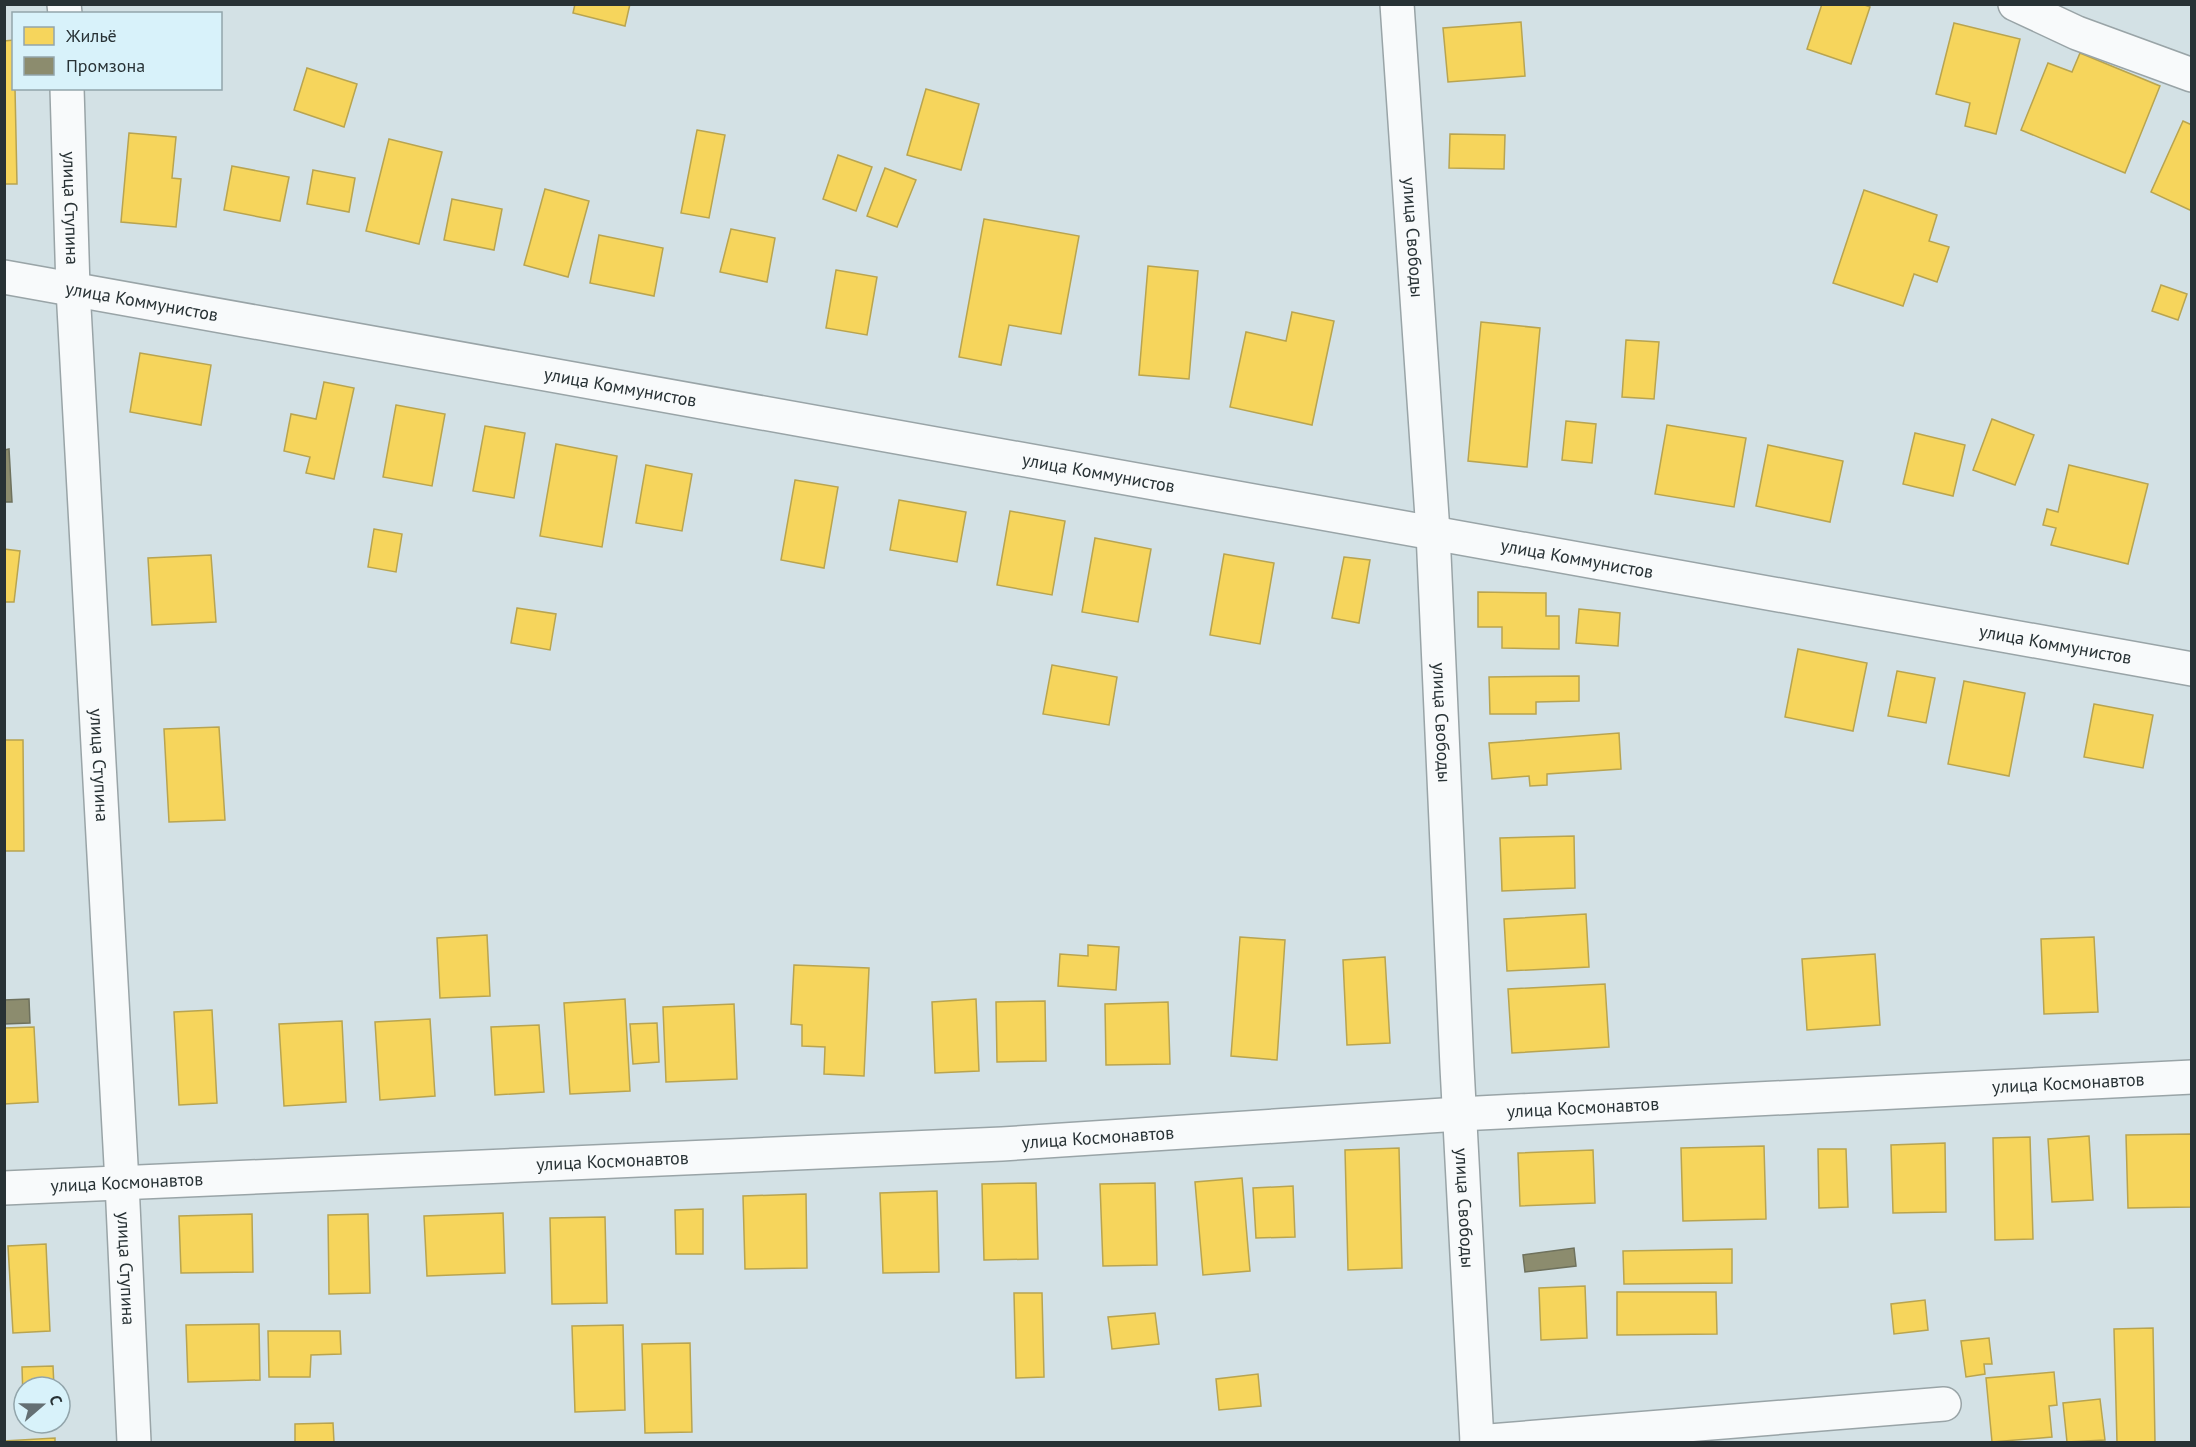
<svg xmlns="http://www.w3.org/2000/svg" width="2196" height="1447" font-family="'PT Sans',sans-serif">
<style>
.homes{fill:#f6d55c;stroke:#b8a450;stroke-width:1.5}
.industry{fill:#8c8c6e;stroke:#6e715d;stroke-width:1.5}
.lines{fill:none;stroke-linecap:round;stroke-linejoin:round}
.minor-casing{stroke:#99a4a7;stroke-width:36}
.major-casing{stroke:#99a4a7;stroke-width:36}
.minor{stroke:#f8fafb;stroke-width:33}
.major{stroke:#f8fafb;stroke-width:33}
.labels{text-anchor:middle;stroke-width:6;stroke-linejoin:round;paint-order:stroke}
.street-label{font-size:18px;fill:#283235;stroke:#d8f2fa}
</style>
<rect width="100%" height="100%" fill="#d3e1e5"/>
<g class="homes">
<polygon points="575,4 630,4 625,26 573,13"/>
<polygon points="1822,4 1862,4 1870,7 1851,64 1807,49"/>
<polygon points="1521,22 1525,76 1448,82 1443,28"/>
<polygon points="1954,23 2020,39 1996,134 1965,126 1970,103 1936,94"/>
<polygon points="14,40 17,184 4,184 4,41"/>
<polygon points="2080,53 2160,86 2125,173 2021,130 2048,63 2072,72"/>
<polygon points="307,68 357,84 344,127 294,110"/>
<polygon points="926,89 979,104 961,170 907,155"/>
<polygon points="2183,121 2192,125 2192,211 2151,192"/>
<polygon points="697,130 725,135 709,218 681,213"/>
<polygon points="129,133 176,137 172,178 181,179 176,227 121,222"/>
<polygon points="1450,134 1505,135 1504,169 1449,168"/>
<polygon points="389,139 442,152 419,244 366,231"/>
<polygon points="838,155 872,167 856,211 823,199"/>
<polygon points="232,166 289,177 280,221 224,210"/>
<polygon points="885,168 916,180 897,227 867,216"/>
<polygon points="313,170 355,178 349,212 307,204"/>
<polygon points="545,189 589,201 568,277 524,265"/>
<polygon points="1864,190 1937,215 1929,241 1949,247 1937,282 1914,274 1903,306 1833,283"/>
<polygon points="452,199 502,209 494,250 444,240"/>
<polygon points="984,219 1079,236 1061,334 1009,325 1001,365 959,357"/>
<polygon points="731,229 775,238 767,282 720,272"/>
<polygon points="599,235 663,248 654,296 590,283"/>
<polygon points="1148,266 1198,271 1189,379 1139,375"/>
<polygon points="836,270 877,277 867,335 826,328"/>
<polygon points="2161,285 2187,294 2178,320 2152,311"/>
<polygon points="1292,312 1334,321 1312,425 1230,407 1246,332 1286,341"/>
<polygon points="1481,322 1540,328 1527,467 1468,461"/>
<polygon points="1626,340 1659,342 1654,399 1622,397"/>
<polygon points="140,353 211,365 201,425 130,412"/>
<polygon points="324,382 354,388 334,479 306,473 310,457 284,451 291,414 316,419"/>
<polygon points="396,405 445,414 432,486 383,477"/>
<polygon points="1992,419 2034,435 2015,485 1973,470"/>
<polygon points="1566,421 1596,424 1592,463 1562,460"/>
<polygon points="1667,425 1746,438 1734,507 1655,494"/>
<polygon points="485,426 525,433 514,498 473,491"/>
<polygon points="1915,433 1965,445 1953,496 1903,484"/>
<polygon points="556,444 617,456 602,547 540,536"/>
<polygon points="1768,445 1843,461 1830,522 1756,506"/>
<polygon points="646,465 692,474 682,531 636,523"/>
<polygon points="2069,465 2148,484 2128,564 2051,545 2056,528 2043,525 2047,509 2058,512"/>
<polygon points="795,480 838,487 824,568 781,560"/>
<polygon points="899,500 966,512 957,562 890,550"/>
<polygon points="1010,511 1065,521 1052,595 997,585"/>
<polygon points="374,529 402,534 396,572 368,567"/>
<polygon points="1095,538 1151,549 1138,622 1082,612"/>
<polygon points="4,549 20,551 14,602 4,602"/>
<polygon points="1224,554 1274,563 1260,644 1210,635"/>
<polygon points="211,555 216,622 152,625 148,558"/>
<polygon points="1344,557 1370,560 1359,623 1332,618"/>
<polygon points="1478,592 1546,593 1546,616 1559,616 1559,649 1502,648 1502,627 1478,627"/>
<polygon points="517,608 556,614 550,650 511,643"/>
<polygon points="1579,609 1620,613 1618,646 1576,643"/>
<polygon points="1798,649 1867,663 1853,731 1785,717"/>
<polygon points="1052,665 1117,677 1109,725 1043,714"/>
<polygon points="1897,671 1935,678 1926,723 1888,716"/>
<polygon points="1579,676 1579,701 1536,702 1536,714 1490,714 1489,677"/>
<polygon points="1964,681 2025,693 2009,776 1948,764"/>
<polygon points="2094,704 2153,715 2143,768 2084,757"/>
<polygon points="219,727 225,820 169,822 164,729"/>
<polygon points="1619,733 1621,769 1547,774 1547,785 1530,786 1529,776 1492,779 1489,743"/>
<polygon points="4,740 23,740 24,851 4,851"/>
<polygon points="1574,836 1575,888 1502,891 1500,838"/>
<polygon points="1586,914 1589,967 1507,971 1504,919"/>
<polygon points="487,935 490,996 440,998 437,938"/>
<polygon points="1240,937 1285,940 1277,1060 1231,1056"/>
<polygon points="2094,937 2098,1012 2044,1014 2041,939"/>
<polygon points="1088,945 1119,947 1116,990 1058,986 1060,954 1088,956"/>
<polygon points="1875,954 1880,1025 1807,1030 1802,959"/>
<polygon points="1385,957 1390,1043 1347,1045 1343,960"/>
<polygon points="794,965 869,968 864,1076 824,1074 825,1047 802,1046 802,1025 791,1024"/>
<polygon points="1605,984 1609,1047 1512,1053 1508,989"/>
<polygon points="625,999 630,1091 570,1094 564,1003"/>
<polygon points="976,999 979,1071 935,1073 932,1002"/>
<polygon points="1045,1001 1046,1061 997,1062 996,1002"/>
<polygon points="1168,1002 1170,1064 1106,1065 1105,1004"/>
<polygon points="734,1004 737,1079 666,1082 663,1007"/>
<polygon points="212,1010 217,1103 179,1105 174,1012"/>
<polygon points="430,1019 435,1096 380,1100 375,1022"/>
<polygon points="342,1021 346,1102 284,1106 279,1024"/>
<polygon points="657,1023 659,1062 633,1064 630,1024"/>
<polygon points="539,1025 544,1092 495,1095 491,1027"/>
<polygon points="34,1027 38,1102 4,1104 4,1028"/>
<polygon points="2192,1134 2192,1207 2128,1208 2126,1135"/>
<polygon points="2089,1136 2093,1200 2052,1202 2048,1139"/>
<polygon points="2030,1137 2033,1239 1995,1240 1993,1138"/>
<polygon points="1945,1143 1946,1212 1893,1213 1891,1145"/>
<polygon points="1764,1146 1766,1219 1683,1221 1681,1148"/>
<polygon points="1399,1148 1402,1268 1348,1270 1345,1150"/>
<polygon points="1818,1149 1846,1149 1848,1207 1819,1208"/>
<polygon points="1593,1150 1595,1203 1520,1206 1518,1153"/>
<polygon points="1242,1178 1250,1271 1203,1275 1195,1182"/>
<polygon points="1036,1183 1038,1259 984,1260 982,1184"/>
<polygon points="1155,1183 1157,1265 1103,1266 1100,1184"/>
<polygon points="1293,1186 1295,1237 1256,1238 1253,1188"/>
<polygon points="937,1191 939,1272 883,1273 880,1193"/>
<polygon points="806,1194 807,1268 745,1269 743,1196"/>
<polygon points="703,1209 703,1254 676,1254 675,1210"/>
<polygon points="503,1213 505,1273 427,1276 424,1216"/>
<polygon points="252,1214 253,1272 181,1273 179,1216"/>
<polygon points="368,1214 370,1293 329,1294 328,1215"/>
<polygon points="605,1217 607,1303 552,1304 550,1218"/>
<polygon points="46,1244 50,1331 13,1333 8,1246"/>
<polygon points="1732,1249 1732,1283 1624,1284 1623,1251"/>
<polygon points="1585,1286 1587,1338 1541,1340 1539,1288"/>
<polygon points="1617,1292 1716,1292 1717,1334 1617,1335"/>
<polygon points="1014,1293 1042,1293 1044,1377 1016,1378"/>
<polygon points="1925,1300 1928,1330 1894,1334 1891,1304"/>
<polygon points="1155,1313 1159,1344 1112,1349 1108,1317"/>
<polygon points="259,1324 260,1380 188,1382 186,1325"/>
<polygon points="623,1325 625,1410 575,1412 572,1326"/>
<polygon points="2153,1328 2155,1442 2117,1442 2114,1329"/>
<polygon points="268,1331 340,1331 341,1354 311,1355 310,1377 269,1377"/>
<polygon points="1989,1338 1992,1364 1984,1364 1985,1374 1966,1377 1961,1341"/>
<polygon points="690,1343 692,1432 645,1433 642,1344"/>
<polygon points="53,1366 54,1387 24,1387 23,1399 22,1367"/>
<polygon points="2054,1372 2057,1405 2049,1406 2052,1437 1992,1442 1986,1378"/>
<polygon points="1258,1374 1261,1406 1219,1410 1216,1379"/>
<polygon points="2100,1399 2105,1440 2067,1442 2063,1403"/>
<polygon points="333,1423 334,1442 295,1442 295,1424"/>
<polygon points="55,1438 55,1442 4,1442 4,1441"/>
</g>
<g class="industry">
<polygon points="9,449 12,502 4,502 4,450"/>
<polygon points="29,999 30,1023 4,1024 4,1000"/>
<polygon points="1574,1248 1576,1266 1525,1272 1523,1255"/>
</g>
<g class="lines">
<defs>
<g id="minor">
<polyline points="64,4 65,14"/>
<path id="s1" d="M1397,4l36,528 24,535 20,375"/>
<polyline points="2015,4 2077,33 2192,75"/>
<path id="s2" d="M67,88l6,201 49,894 12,259"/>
<path id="s3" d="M4,1188l998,-44 457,-30 733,-37"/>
<polyline points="1477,1442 1944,1404"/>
</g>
<g id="major">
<path id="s4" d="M4,277l2188,392"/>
</g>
</defs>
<use href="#minor" class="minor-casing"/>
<use href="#major" class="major-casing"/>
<use href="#minor" class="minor"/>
<use href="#major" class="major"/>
</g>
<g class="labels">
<g class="street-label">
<text dy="6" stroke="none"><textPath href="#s2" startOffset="120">улица Ступина</textPath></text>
<text dy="6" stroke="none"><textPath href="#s1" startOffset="234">улица Свободы</textPath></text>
<text dy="6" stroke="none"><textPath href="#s4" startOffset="140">улица Коммунистов</textPath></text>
<text dy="6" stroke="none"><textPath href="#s4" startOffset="626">улица Коммунистов</textPath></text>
<text dy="6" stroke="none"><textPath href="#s4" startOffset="1112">улица Коммунистов</textPath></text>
<text dy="6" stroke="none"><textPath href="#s4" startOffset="1598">улица Коммунистов</textPath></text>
<text dy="6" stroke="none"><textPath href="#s4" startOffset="2084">улица Коммунистов</textPath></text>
<text dy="6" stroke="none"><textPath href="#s1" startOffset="720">улица Свободы</textPath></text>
<text dy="6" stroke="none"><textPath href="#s2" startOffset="678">улица Ступина</textPath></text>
<text dy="6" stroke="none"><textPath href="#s3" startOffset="2067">улица Космонавтов</textPath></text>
<text dy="6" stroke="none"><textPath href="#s3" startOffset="1581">улица Космонавтов</textPath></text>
<text dy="6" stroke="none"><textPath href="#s3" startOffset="1095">улица Космонавтов</textPath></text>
<text dy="6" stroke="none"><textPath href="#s3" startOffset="609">улица Космонавтов</textPath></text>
<text dy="6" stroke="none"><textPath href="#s3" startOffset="123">улица Космонавтов</textPath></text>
<text dy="6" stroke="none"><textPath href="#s1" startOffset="1206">улица Свободы</textPath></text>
<text dy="6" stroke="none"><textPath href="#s2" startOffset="1182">улица Ступина</textPath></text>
</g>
</g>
<rect width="2196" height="1447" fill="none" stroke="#283235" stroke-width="12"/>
<rect x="12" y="12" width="210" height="78" fill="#d8f2fa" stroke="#92a5ab" stroke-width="1.5"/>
<rect x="24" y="27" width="30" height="18" fill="#f6d55c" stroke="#92a5ab" stroke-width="1.5"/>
<text x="66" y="42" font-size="18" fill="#283235">Жильё</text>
<rect x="24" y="57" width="30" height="18" fill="#8c8c6e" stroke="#92a5ab" stroke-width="1.5"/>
<text x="66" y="72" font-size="18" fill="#283235">Промзона</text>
<g transform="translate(42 1405) rotate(70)"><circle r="28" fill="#d8f2fa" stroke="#92a5ab" stroke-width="1.5"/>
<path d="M0-4.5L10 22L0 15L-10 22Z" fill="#646f73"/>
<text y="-9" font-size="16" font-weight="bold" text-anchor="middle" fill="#283235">С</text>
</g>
</svg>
